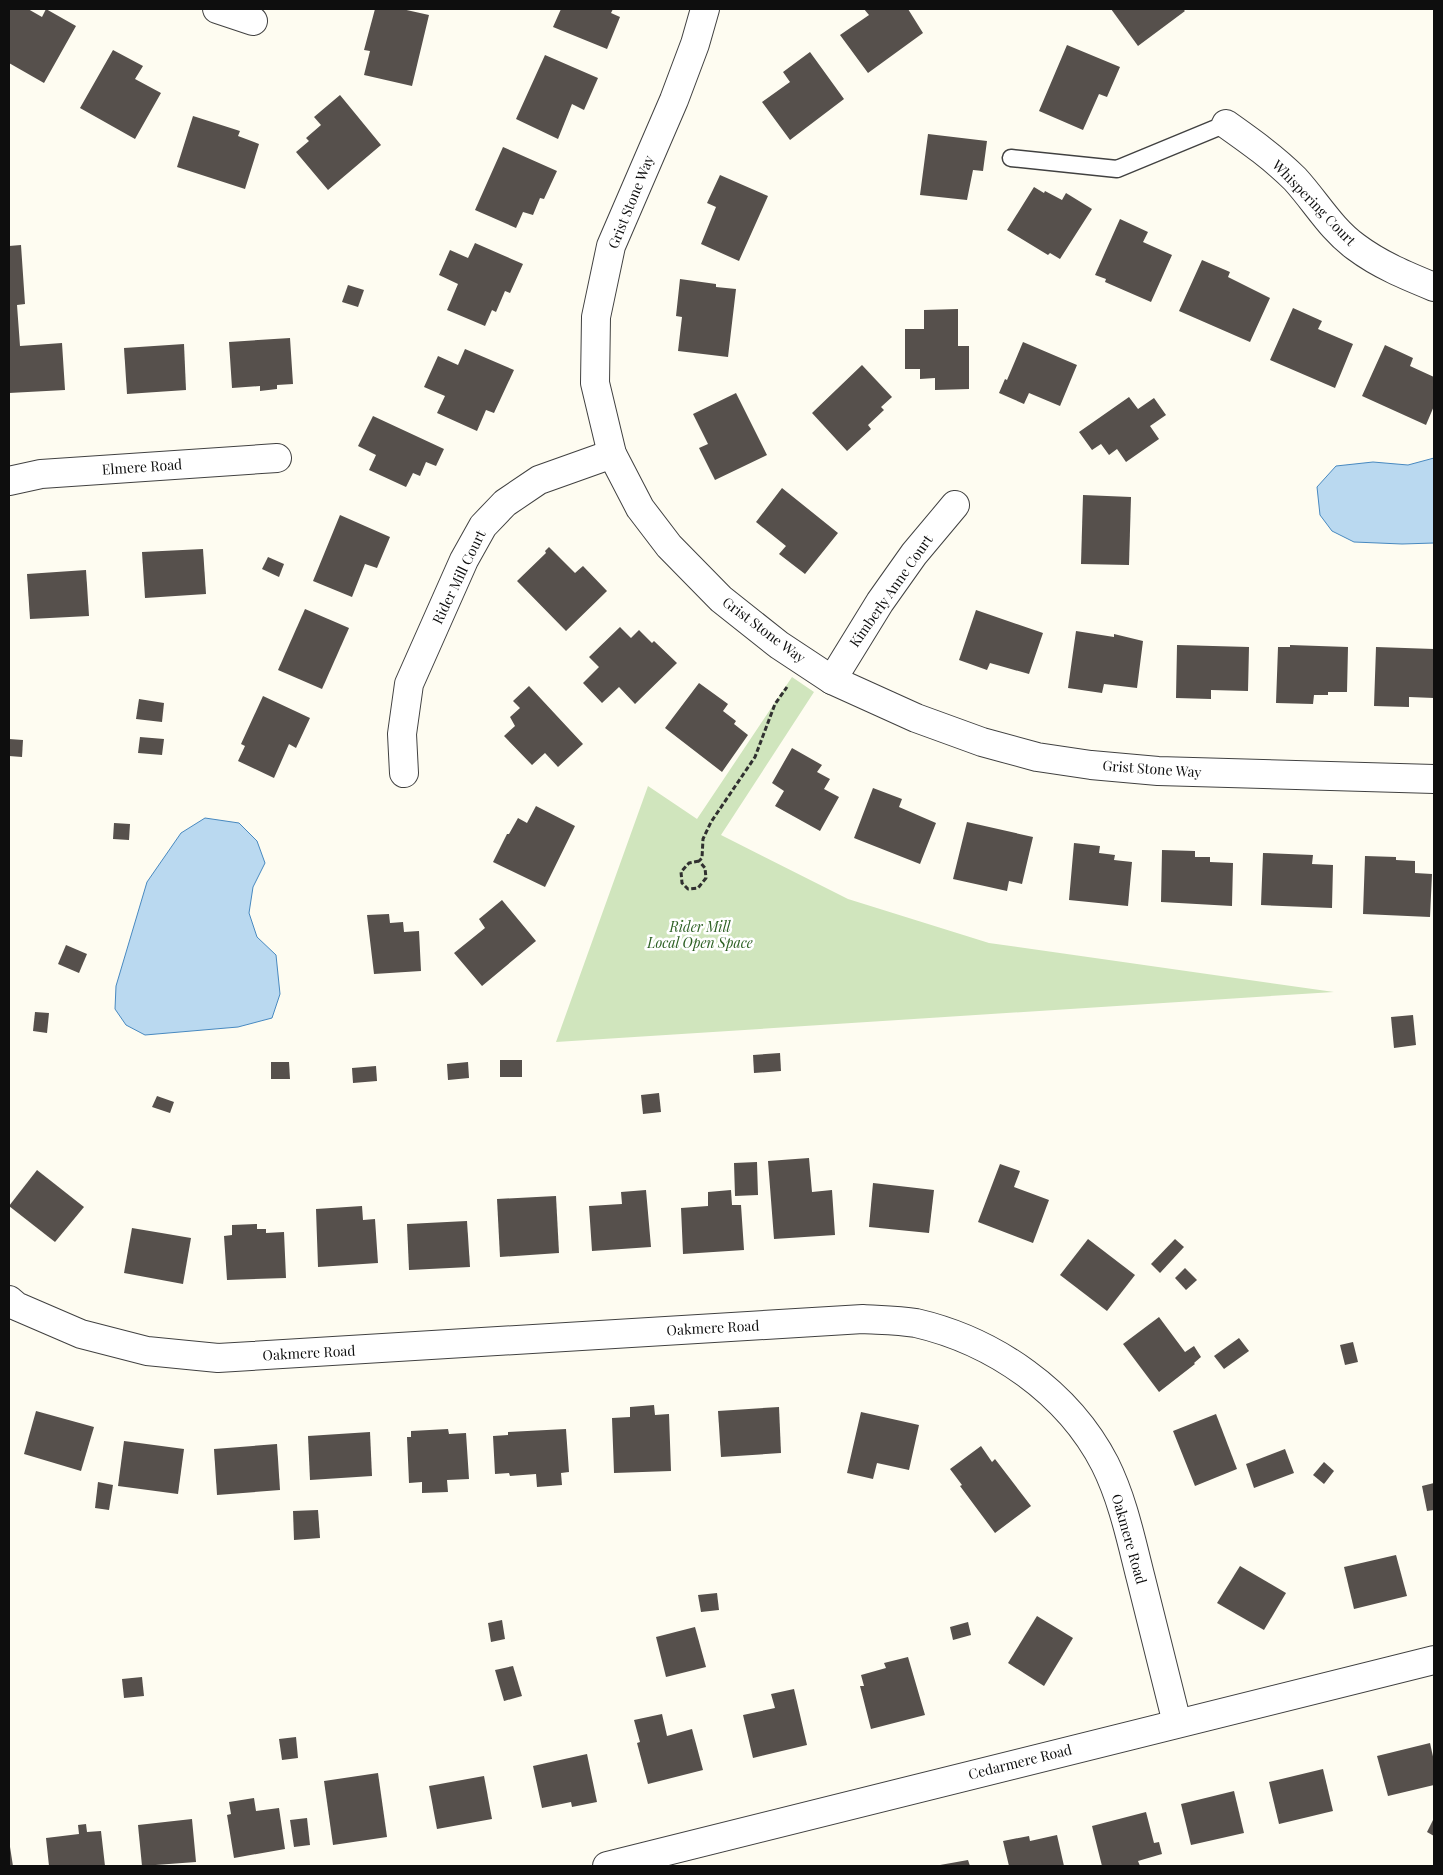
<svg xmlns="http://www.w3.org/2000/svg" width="1443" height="1875" font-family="'Playfair Display',serif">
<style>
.green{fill:#d0e5bd}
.water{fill:#bad9f0;stroke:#4889c0}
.building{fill:#56504c}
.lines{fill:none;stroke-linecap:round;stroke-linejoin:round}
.lane-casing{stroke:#414141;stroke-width:19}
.street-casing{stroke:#414141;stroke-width:30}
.path{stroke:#303030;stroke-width:3;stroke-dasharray:5 2.5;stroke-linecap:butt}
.lane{stroke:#fff;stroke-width:16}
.street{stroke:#fff;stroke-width:28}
.labels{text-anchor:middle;stroke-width:5;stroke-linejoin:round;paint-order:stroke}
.street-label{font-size:14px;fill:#0e0e0e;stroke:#fff}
.park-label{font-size:14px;font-style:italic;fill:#2d6024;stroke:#fff}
</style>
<rect width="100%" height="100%" fill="#fefcf1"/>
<polygon class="green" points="792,677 814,692 721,835 848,899 989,943 1334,992 556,1042 648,786 697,819"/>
<g class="water">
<polygon points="1434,458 1434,543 1402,544 1354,542 1332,531 1320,515 1317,487 1336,466 1373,462 1408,465"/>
<polygon points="205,818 239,823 257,841 265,863 253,887 249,913 257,937 276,955 280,994 272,1018 238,1027 145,1035 126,1025 115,1009 116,986 147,882 181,833"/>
</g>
<g class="building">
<polygon points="9,9 28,9 42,17 46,9 76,26 44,83 9,63"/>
<polygon points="375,9 402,9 429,15 412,86 364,75 370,51 364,50"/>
<polygon points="561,9 613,9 611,13 620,17 607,49 553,27"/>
<polygon points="864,9 908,9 923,33 868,73 840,35 869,15"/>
<polygon points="1111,9 1183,9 1185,11 1138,46"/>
<polygon points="1067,45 1120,67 1107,97 1099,94 1083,130 1039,111"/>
<polygon points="113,50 143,66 135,79 161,93 135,139 80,108"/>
<polygon points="810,52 844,99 790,140 762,102 790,82 783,72"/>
<polygon points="545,55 598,78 584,110 572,104 558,139 516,119"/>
<polygon points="340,95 381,145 328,190 296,152 309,141 306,138 321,125 314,117"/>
<polygon points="193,116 240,131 238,136 259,144 245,189 177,167"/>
<polygon points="928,134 987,141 983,171 973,170 967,200 920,195"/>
<polygon points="503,147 557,171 544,199 540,198 533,215 523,212 516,228 475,210"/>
<polygon points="720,175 768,196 739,261 701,244 716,207 707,203"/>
<polygon points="1034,187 1044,193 1045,191 1062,200 1066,193 1092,209 1060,259 1050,253 1048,255 1007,230"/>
<polygon points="1120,219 1148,232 1143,242 1172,255 1151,302 1105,282 1106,279 1095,275"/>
<polygon points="475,243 523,264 510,293 505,291 496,312 492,310 485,326 447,310 458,284 439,275 450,250 468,258"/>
<polygon points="21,245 25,304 17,305 20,346 62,343 65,390 9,393 9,246"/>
<polygon points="1202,260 1230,272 1228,277 1270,298 1250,342 1179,311"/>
<polygon points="680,279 716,284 716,287 736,289 728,357 678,351 682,317 676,316"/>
<polygon points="348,285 364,290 358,307 342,302"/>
<polygon points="1293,308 1322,321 1318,329 1353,344 1335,388 1270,360"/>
<polygon points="958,309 958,346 969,346 969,389 935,390 935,378 920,379 920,369 905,369 905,329 924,329 924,310"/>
<polygon points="290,338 293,384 277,385 277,389 260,391 260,386 232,388 229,342"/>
<polygon points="1023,342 1077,365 1060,406 1029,393 1024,404 999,393 1005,379 1007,380"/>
<polygon points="184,344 186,390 127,394 124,348"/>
<polygon points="1385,345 1413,358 1410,366 1434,377 1434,406 1426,425 1362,396"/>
<polygon points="465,349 514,370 494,413 486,410 477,431 437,413 445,396 424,387 438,356 458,365"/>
<polygon points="862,365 892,397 881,407 884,410 868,425 871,429 847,451 812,413"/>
<polygon points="736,393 767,455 715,480 699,448 708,444 693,414"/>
<polygon points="1129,397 1138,409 1154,398 1166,415 1150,426 1159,439 1126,462 1117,449 1109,455 1101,444 1092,450 1079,432"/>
<polygon points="373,416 444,449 436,466 426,462 420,476 413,473 406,487 369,470 376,455 358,446"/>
<polygon points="782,488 838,533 805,574 779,554 786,546 756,522"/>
<polygon points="1083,495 1131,497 1129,565 1081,564"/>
<polygon points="340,515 390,537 377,568 365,564 352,597 313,581"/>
<polygon points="549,547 575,573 583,566 607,591 566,631 517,581 546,553 545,551"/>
<polygon points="203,549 206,594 145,598 142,552"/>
<polygon points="268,557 284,564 279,577 262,569"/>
<polygon points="86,570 89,616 30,619 27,574"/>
<polygon points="305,609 349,628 322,689 278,670"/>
<polygon points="976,610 1043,633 1029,674 990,663 987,670 959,660"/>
<polygon points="620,627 631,638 639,630 652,643 654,641 677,663 635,704 619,687 602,703 583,683 599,667 589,657"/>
<polygon points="1076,631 1114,637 1114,634 1143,641 1137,688 1104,684 1102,693 1068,688"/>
<polygon points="1177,645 1249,647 1248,691 1211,690 1211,699 1176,698"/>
<polygon points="1290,645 1348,647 1347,692 1328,692 1328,695 1314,695 1313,704 1276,703 1278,647 1290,647"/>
<polygon points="1376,647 1434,649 1434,698 1409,697 1409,707 1374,706"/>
<polygon points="699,683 728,704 723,711 736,721 734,724 748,735 722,772 665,728"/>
<polygon points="529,686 583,744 558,767 545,753 532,765 504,736 515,726 510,717 520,708 513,701"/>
<polygon points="263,696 310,718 296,748 289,744 274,778 238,761 245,746 241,744"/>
<polygon points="139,699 164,703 162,722 136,719"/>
<polygon points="140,737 164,739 162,755 138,753"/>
<polygon points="9,739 23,740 22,757 9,756"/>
<polygon points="792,748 822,765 817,772 830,779 824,789 839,797 820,831 775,806 784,791 772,783"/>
<polygon points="873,788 902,799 899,807 936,823 920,864 854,838"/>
<polygon points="536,806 575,826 545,887 493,862 507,834 509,834 518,818 527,823"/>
<polygon points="967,822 1033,837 1022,884 1009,881 1007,891 953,879"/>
<polygon points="114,823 130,824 129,840 113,839"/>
<polygon points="1074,843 1100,846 1099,853 1115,855 1114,860 1132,862 1128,906 1069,900"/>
<polygon points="1162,850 1195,851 1195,857 1210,857 1210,862 1233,863 1232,906 1161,902"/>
<polygon points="1263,853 1313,855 1312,864 1333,865 1332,908 1261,905"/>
<polygon points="1365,856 1396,857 1396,860 1415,861 1415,873 1432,874 1430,917 1363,914"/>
<polygon points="502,900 536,941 482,986 454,953 485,928 479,919"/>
<polygon points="389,914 390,923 403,922 404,932 419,931 421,971 374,974 367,915"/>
<polygon points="66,945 87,954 79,973 58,964"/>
<polygon points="35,1012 49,1013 47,1033 33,1031"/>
<polygon points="1413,1015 1416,1045 1394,1048 1391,1017"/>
<polygon points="780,1053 781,1071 754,1073 753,1055"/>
<rect x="500" y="1060" width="22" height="17"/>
<polygon points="271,1062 289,1062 290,1079 271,1079"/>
<polygon points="468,1062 469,1078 448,1080 447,1064"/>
<polygon points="376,1066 377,1081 353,1083 352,1068"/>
<polygon points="659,1093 661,1112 643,1114 641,1095"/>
<polygon points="157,1096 174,1102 170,1113 152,1107"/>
<polygon points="809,1158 812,1192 832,1190 835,1235 774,1239 768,1161"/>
<polygon points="757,1162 758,1195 735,1196 734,1163"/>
<polygon points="1000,1164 1020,1171 1014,1187 1049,1200 1033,1243 978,1222"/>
<polygon points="37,1170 84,1207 55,1242 9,1206"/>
<polygon points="873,1183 934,1190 929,1233 869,1227"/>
<polygon points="646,1190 651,1247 592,1251 589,1206 622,1204 621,1192"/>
<polygon points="731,1190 732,1205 741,1205 744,1250 683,1254 681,1208 708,1206 708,1192"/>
<polygon points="556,1196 559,1253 500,1257 497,1199"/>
<polygon points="362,1206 363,1220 375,1219 378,1263 318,1267 316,1209"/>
<polygon points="467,1221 470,1267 409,1270 407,1224"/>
<polygon points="257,1224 257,1229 266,1229 266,1233 284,1232 286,1278 227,1280 224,1236 232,1235 232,1225"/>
<polygon points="132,1228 191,1238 183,1284 124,1273"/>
<polygon points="1088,1239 1135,1275 1107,1311 1060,1275"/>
<polygon points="1175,1239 1184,1247 1160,1273 1151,1264"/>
<polygon points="1185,1268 1197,1280 1186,1290 1175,1278"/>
<polygon points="1159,1317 1185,1352 1194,1346 1201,1357 1194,1363 1195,1364 1159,1392 1123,1344"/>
<polygon points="1239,1338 1249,1351 1224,1369 1214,1356"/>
<polygon points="1353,1342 1358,1362 1345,1365 1340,1345"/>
<polygon points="654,1405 655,1415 669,1414 671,1471 614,1473 612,1418 630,1417 630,1407"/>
<polygon points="779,1407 781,1453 721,1457 718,1411"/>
<polygon points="36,1411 94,1427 81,1471 24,1454"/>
<polygon points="861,1412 919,1425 909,1470 877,1463 873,1479 847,1473"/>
<polygon points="1216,1414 1237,1469 1195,1486 1173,1431"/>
<polygon points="448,1429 449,1434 466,1433 469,1479 447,1480 448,1492 422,1493 422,1482 409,1483 407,1437 411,1437 411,1431"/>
<polygon points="566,1429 569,1472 561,1473 562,1485 537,1487 536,1474 510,1476 509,1473 495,1474 493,1436 508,1435 508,1432"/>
<polygon points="370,1432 372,1476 310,1480 308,1436"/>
<polygon points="124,1441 184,1449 178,1494 118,1486"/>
<polygon points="277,1444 280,1490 217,1495 214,1449"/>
<polygon points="981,1446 992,1462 995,1459 1031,1506 995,1533 960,1486 962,1485 950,1469"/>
<polygon points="1285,1449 1294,1473 1254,1488 1246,1464"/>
<polygon points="1324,1462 1334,1471 1324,1484 1313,1475"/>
<polygon points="98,1482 113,1485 109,1510 95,1508"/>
<polygon points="1434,1483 1434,1510 1427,1511 1422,1486"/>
<polygon points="318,1510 320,1538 294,1540 293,1511"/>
<polygon points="1396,1555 1407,1596 1354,1609 1344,1567"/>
<polygon points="1240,1566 1286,1593 1264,1630 1217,1603"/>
<polygon points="717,1593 719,1610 701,1612 698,1595"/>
<polygon points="1037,1616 1073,1638 1044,1686 1008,1663"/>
<polygon points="502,1620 505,1639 491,1642 488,1623"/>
<polygon points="968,1622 971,1635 953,1640 950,1627"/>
<polygon points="695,1627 706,1667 666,1677 656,1637"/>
<polygon points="908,1657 925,1715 871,1729 860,1686 864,1686 861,1675 886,1668 884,1663"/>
<polygon points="513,1666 522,1696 504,1701 495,1670"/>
<polygon points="142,1677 144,1696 124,1698 122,1679"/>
<polygon points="794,1689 807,1745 753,1758 743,1715 775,1708 771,1694"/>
<polygon points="662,1714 667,1736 692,1729 703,1770 648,1784 637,1743 640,1742 634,1720"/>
<polygon points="296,1737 298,1758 282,1760 279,1739"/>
<polygon points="1430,1743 1434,1761 1434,1785 1388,1796 1377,1756"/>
<polygon points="587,1754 597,1802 572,1807 571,1802 542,1808 533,1766"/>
<polygon points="1323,1769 1333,1811 1279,1824 1269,1782"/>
<polygon points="378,1773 387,1837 333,1845 324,1781"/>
<polygon points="484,1776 492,1819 437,1829 429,1786"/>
<polygon points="1234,1791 1244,1833 1191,1845 1181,1804"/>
<polygon points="254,1798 256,1811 279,1808 285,1849 234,1858 227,1815 231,1814 229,1802"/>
<polygon points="1146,1812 1154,1843 1159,1842 1162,1854 1138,1861 1140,1866 1102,1866 1092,1826"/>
<polygon points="307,1818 310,1845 294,1847 290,1820"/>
<polygon points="1434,1818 1434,1836 1427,1832"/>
<polygon points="192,1819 196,1862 142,1866 138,1825"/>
<polygon points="86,1824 87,1832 101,1831 105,1866 49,1866 46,1838 79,1834 78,1825"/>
<polygon points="1057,1835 1064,1866 1009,1866 1003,1841 1029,1836 1030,1841"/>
<polygon points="9,1847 10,1847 13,1866 9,1866"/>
<polygon points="968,1860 970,1866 941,1866 940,1865"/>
</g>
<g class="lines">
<defs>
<polyline id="lane" points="1011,158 1117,169 1226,124"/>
<g id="street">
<polyline points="217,9 253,21"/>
<polyline points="705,9 695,44 674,100 611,246 596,317 595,383 612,454 640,508 669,546 721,599 779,645 832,680 916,718 982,742 1037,757 1091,765 1158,771 1434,779"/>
<path d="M1226,124c24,17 48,34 69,55 21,23 36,50 61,68 24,18 51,29 78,40"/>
<polyline points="9,481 41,474 277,458"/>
<polyline points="832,680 880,602 914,554 955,505"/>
<polyline points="404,773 402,734 409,684 464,560 483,526 505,503 539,480 612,454"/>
<path d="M9,1300l7,6 65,28 66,17 71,7 645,-39c17,1 36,1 53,4 78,18 152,69 189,141 18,36 26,76 36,115 12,48 24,96 36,144"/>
<polyline points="607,1866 1434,1660"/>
</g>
</defs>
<use href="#lane" class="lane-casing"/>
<use href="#street" class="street-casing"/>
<polyline class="path" points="699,861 689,863 681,872 682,883 688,889 698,888 706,878 705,868 699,861 702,858 703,839 711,822 755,757 775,704 787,687"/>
<use href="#lane" class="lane"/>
<use href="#street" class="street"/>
</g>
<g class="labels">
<g class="street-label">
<text transform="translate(631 202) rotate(-68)" y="5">Grist Stone Way</text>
<text transform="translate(1314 203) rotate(46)" y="5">Whispering Court</text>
<text transform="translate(142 467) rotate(-4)" y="5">Elmere Road</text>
<text transform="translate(459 577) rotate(-64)" y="5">Rider Mill Court</text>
<text transform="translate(891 591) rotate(-55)" y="5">Kimberly Anne Court</text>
<text transform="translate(764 630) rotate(37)" y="5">Grist Stone Way</text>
<text transform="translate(1152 769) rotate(4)" y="5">Grist Stone Way</text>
<text transform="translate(713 1328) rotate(-3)" y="5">Oakmere Road</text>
<text transform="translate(309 1353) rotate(-3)" y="5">Oakmere Road</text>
<text transform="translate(1129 1539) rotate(74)" y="5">Oakmere Road</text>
<text transform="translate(1020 1762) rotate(-14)" y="5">Cedarmere Road</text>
</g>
<g class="park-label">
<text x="700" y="932">Rider Mill<tspan x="700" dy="16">Local Open Space</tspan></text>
</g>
</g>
<rect width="1443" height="1875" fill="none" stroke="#0e0e0e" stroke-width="20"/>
</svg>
